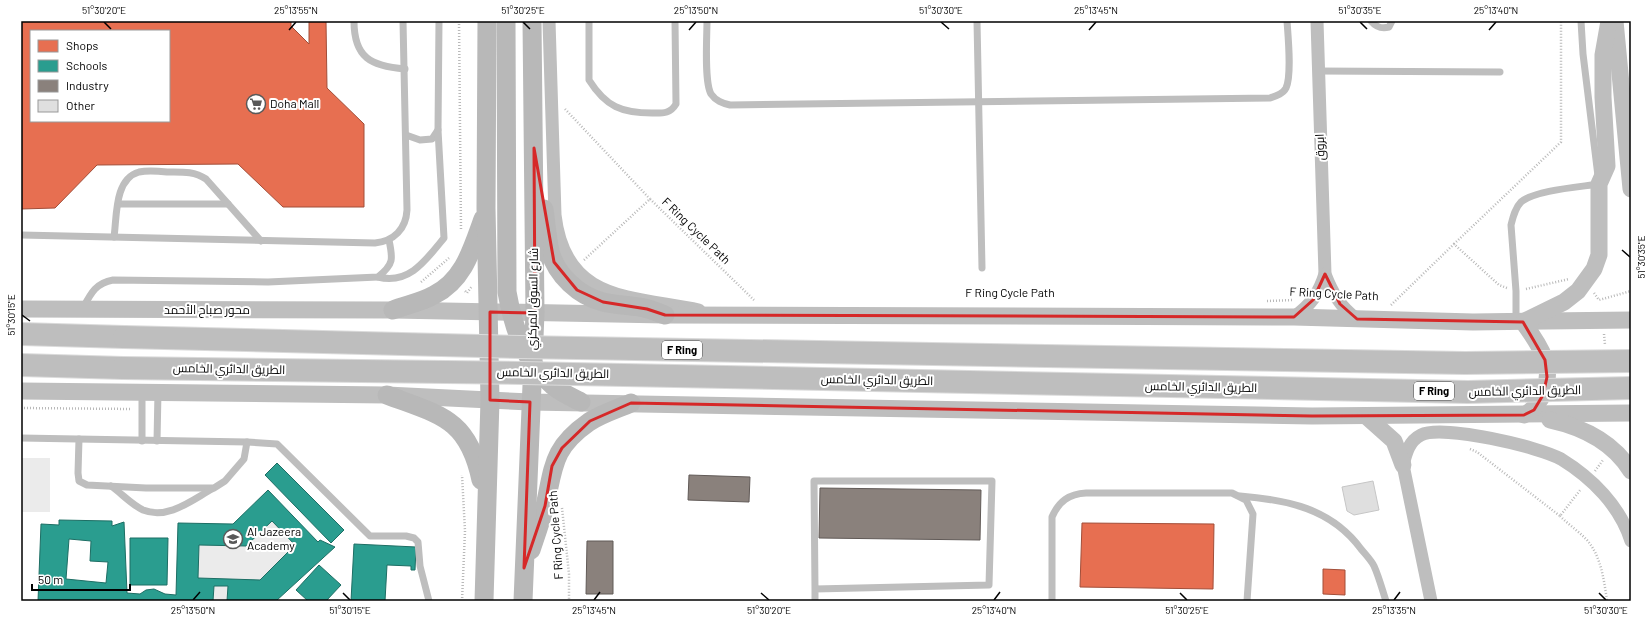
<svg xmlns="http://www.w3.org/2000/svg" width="1652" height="622" font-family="Barlow,Cairo,sans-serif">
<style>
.green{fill:#ebebeb}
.shops{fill:#e76f51;stroke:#a24e39;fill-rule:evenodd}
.schools{fill:#2a9d8f;stroke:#1d6e64;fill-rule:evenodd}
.industry{fill:#8a817c;stroke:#615a57}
.building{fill:#dfdfdf;stroke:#c6c6c6}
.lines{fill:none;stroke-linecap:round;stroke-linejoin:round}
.trunk-casing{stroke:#dbdbdb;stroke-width:24}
.path{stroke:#b9b9b9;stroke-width:2.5;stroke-dasharray:1 2;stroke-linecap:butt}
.service{stroke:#bebebe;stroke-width:7}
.minor{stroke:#bebebe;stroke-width:13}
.tertiary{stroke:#bebebe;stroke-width:17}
.secondary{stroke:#b8b8b8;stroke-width:19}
.trunk{stroke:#bebebe;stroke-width:22}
.trunk-bridge-casing{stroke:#dbdbdb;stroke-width:24;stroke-linecap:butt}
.trunk-bridge{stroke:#bebebe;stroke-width:22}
.marked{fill:none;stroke:#d62828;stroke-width:3;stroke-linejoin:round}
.ticks{fill:none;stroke:#000;stroke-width:1.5}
.labels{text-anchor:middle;stroke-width:4;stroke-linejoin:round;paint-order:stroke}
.shield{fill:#fff;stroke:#4c4c4c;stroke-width:1}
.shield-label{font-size:11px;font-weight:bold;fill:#000}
.poi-label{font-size:12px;fill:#000;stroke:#fff;text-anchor:start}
.street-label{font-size:12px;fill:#000;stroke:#fff}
.neatline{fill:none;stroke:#000;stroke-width:1.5}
.ticks-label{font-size:10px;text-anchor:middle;fill:#000}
</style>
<rect width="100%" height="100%" fill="#fff"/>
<g class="green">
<rect x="22" y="458" width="28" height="54"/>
<polygon points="272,521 295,545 260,580 198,578 199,545 246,546"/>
<polygon points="214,586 228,586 227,601 213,601"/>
</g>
<g class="shops">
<path d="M21,21h270v5l18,18v-23h17l1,67 37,36v83h-81l-45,-43 -141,1 -42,43 -34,1zM31,31h138v90h-138z"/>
<polygon points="1082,523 1214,524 1213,589 1080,587"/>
<polygon points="1323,569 1345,570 1345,595 1323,594"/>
</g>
<g class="schools">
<polygon points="277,463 344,530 331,543 265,475"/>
<path d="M268,490l50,52 2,-2 15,7 -59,54h-49l1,-15h-14l-1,15h-175l3,-77 18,1v-5l53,1v5l12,-4 3,71 13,1 6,-4 8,-1 11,5 11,1 2,-72 55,1zM272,521l23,24 -35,35 -62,-2 1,-33 47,1zM69,539l22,2 -1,20 18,1 -2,21 -40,-4z"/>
<polygon points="130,538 168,538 167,585 130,585"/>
<polygon points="354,544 416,547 415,570 411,570 411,566 387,565 385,601 351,601"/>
<polygon points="319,565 341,585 326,601 308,601 296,590"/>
</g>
<g class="industry">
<polygon points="689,475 750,477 749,502 688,500"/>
<polygon points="820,488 981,490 980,540 819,538"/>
<polygon points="587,541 613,541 613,594 586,594"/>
</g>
<polygon class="building" points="1373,481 1379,510 1354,515 1347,511 1342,487"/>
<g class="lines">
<defs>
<g id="trunk">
<polyline points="21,334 124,337"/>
<polyline points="21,365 123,368"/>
</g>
</defs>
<use href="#trunk" class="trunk-casing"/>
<g class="path">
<polyline points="459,21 461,230"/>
<polyline points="565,109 650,199"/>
<polyline points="1454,244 1561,142 1561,21"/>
<polyline points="584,260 650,199 754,300"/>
<polyline points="421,282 449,258"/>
<polyline points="1526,289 1569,279"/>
<polyline points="465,291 467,293 472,286"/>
<polyline points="1594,293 1599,300 1631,291"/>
<polyline points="1267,301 1294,300"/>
<polyline points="1391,305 1454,244 1499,285 1507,288"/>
<polyline points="1604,334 1605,345"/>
<polyline points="21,408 132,409"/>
<polyline points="1470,449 1477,452 1560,516 1581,489"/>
<polyline points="1595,471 1603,460"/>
<polyline points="562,508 569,574 569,601"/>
<path d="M1560,516c8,8 18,15 26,23 15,16 18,41 21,62"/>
<polyline points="462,601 465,531 462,475"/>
</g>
<g class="service">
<path d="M354,21c0,37 17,45 51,48"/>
<path d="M589,21v59c17,27 33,33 63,33 11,0 18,1 24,-9l-1,-83"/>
<path d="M707,21c0,15 -3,61 4,73 5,7 11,9 19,11l540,-7c6,-2 13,-4 16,-10 6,-13 2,-52 1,-67"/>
<polyline points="977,21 982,268"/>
<path d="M1371,21c5,6 10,8 18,6l3,-6"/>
<polyline points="1317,71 1500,72"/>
<polyline points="406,135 420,140 432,139 438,130 439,21"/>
<polyline points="119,204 228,204"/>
<path d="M21,235l354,8c19,-2 31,-14 32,-33l-4,-189"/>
<path d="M114,237c3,-20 0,-58 25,-65 9,-2 19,-1 28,0 15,0 27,-1 39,7l55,62"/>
<path d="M378,277c31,8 48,-17 66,-39l-6,-108"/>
<path d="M83,308c8,-15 13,-25 30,-28l155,2 110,-5c16,-13 15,-18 11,-37"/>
<path d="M1516,322v-31l-5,-66c2,-8 4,-17 10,-23 14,-12 59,-15 78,-18l-16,-130 -2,-33"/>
<polyline points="21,438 247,442 277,444 370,536 406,536 414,538 418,542 420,566 429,601"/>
<polyline points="79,439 78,473 79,481 87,485 146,488 214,488 225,481 244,459 247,442"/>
<polyline points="142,441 142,392"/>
<polyline points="157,441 158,392"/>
<path d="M111,486c10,7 21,19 32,24 25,10 49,-10 69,-21"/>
<path d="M1240,496c47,4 91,12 121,53 4,5 10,11 13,17 5,11 8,23 12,35"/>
<polyline points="815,589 989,585 992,481 814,481 815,589 815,601"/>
<path d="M1052,601v-84c7,-16 17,-23 34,-24h146l14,7 7,14 -6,87"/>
</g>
<g class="minor">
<path d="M549,21l6,194c10,87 76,81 144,95"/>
<path d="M1317,21l8,253c7,18 15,33 32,45"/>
<path d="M1294,317c17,-12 25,-24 31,-43"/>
<path d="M1431,601l-28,-136c3,-12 6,-24 18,-30 21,-11 119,12 140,24 31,19 59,47 70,82"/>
</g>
<g class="tertiary">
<polyline points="1615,21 1631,189"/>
<polyline points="21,309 393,310 665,315 1294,317 1473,322 1631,320"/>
<polyline points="21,391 387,395 530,402 1312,416 1631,413"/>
<path d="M1524,415c19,-10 28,-35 21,-56 -5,-13 -14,-26 -22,-37l41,-20 14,-11 16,-22 5,-14v-71l8,-18 -4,-69v-42l6,-34"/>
<polyline points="1366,416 1394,441 1403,465"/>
<path d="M1550,420c32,7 63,22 81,51"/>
</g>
<g class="secondary">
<path d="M506,21l1,271c6,34 17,70 45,93 8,7 19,12 29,17"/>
<path d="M544,209c2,14 3,28 6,42 6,24 29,45 53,51 11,3 24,3 36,5 9,1 17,5 26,8"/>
<path d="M393,310c13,-5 29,-8 41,-15 30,-15 38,-46 49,-76"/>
<path d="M387,395c53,20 81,23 94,85"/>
<path d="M531,550c5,-15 10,-29 14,-44 9,-40 7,-58 44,-84 12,-8 28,-13 42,-19"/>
<polyline points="484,601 490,400 486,208 487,21"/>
<polyline points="523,601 535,313 532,21"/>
</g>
<use href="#trunk" class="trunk"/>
<defs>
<g id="trunk-bridge">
<polyline points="124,337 520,347 1465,363 1631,361"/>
<polyline points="123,368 522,373 1468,392 1631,388"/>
</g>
</defs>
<use href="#trunk-bridge" class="trunk-bridge-casing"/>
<use href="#trunk-bridge" class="trunk-bridge"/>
</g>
<path class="marked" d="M534,148l20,114 23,28 26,12 44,7 18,6 629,2 19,-17 12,-26 15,30 17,15 166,3 22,38 2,17 -4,18 -9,15 -10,5 -212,1 -681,-13 -41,18 -28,27 -10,18 -7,40 -21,62 6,-166 -40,-2v-88l45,1z"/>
<path class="ticks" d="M104,22l7,7M523,22l7,7M941,22l8,7M1360,22l7,7M289,30l7,-8M689,30l7,-8M1089,30l7,-8M1489,30l7,-8M1622,250l8,7M22,315l8,6M343,593l7,7M761,593l8,7M1180,593l7,7M1599,593l7,7M193,600l7,-8M594,600l6,-8M994,600l6,-8M1394,600l6,-8"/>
<defs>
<symbol id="supermarket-ring" viewBox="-11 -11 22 22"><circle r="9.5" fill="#fff" stroke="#595959" stroke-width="1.5"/><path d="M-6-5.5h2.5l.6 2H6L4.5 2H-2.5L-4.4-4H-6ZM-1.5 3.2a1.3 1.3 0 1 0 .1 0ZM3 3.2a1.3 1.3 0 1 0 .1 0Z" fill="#595959"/></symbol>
<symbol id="school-ring" viewBox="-11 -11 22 22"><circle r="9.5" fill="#fff" stroke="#595959" stroke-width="1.5"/><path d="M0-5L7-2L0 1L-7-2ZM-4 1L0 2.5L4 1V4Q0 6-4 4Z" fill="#595959"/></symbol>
</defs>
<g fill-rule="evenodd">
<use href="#supermarket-ring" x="245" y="93" width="22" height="22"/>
<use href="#school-ring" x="222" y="528" width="22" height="22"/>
</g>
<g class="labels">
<g class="shield">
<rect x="662" y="341" width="40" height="18" rx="3"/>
<rect x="1414" y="382" width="40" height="18" rx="3"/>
</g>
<g class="shield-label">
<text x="682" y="354">F Ring</text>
<text x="1434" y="395">F Ring</text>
</g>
<g class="poi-label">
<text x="270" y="108">Doha Mall</text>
<text x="247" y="536">Al Jazeera<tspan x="247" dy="14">Academy</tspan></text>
</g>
<g class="street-label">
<text transform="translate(1320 147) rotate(-92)" y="4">ابروق</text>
<text transform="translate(696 231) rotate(44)" y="4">F Ring Cycle Path</text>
<text x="1010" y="297">F Ring Cycle Path</text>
<text transform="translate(1334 294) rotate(3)" y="4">F Ring Cycle Path</text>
<text transform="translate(533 299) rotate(-89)" y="4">شارع السوق المركزي</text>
<text x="207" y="314">محور صباح الأحمد</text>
<text transform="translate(229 369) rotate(1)" y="4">الطريق الدائري الخامس</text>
<text transform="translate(553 373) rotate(1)" y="4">الطريق الدائري الخامس</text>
<text transform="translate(877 380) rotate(1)" y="4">الطريق الدائري الخامس</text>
<text transform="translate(1201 387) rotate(1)" y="4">الطريق الدائري الخامس</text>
<text transform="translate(1525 391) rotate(-1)" y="4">الطريق الدائري الخامس</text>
<text transform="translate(556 535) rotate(-94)" y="4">F Ring Cycle Path</text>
</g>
</g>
<rect width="1652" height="622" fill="none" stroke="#ffffff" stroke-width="44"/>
<rect x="30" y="30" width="140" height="92" fill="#ffffff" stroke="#999999"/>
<rect x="38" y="40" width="20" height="12" fill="#e76f51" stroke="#999999"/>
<text x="66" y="50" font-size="12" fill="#000000">Shops</text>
<rect x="38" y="60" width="20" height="12" fill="#2a9d8f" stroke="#999999"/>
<text x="66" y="70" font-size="12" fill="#000000">Schools</text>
<rect x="38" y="80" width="20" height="12" fill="#8a817c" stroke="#999999"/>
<text x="66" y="90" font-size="12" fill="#000000">Industry</text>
<rect x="38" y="100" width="20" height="12" fill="#dfdfdf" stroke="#999999"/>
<text x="66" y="110" font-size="12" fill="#000000">Other</text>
<path d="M32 584v6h98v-6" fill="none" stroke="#000000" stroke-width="2"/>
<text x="38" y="584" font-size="12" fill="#000000" stroke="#ffffff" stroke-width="3" paint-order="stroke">50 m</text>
<rect x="22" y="22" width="1608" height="578" class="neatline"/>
<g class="ticks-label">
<text x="104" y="14">51°30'20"E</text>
<text x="296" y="14">25°13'55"N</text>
<text x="523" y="14">51°30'25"E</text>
<text x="696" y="14">25°13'50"N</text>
<text x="941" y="14">51°30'30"E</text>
<text x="1096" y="14">25°13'45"N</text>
<text x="1360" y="14">51°30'35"E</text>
<text x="1496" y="14">25°13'40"N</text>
<text transform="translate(1641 257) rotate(-90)" y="4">51°30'35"E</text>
<text transform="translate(11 315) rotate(-90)" y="4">51°30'15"E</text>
<text x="193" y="614">25°13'50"N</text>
<text x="350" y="614">51°30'15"E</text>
<text x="594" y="614">25°13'45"N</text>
<text x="769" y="614">51°30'20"E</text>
<text x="994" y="614">25°13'40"N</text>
<text x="1187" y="614">51°30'25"E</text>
<text x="1394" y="614">25°13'35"N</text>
<text x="1606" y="614">51°30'30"E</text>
</g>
</svg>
